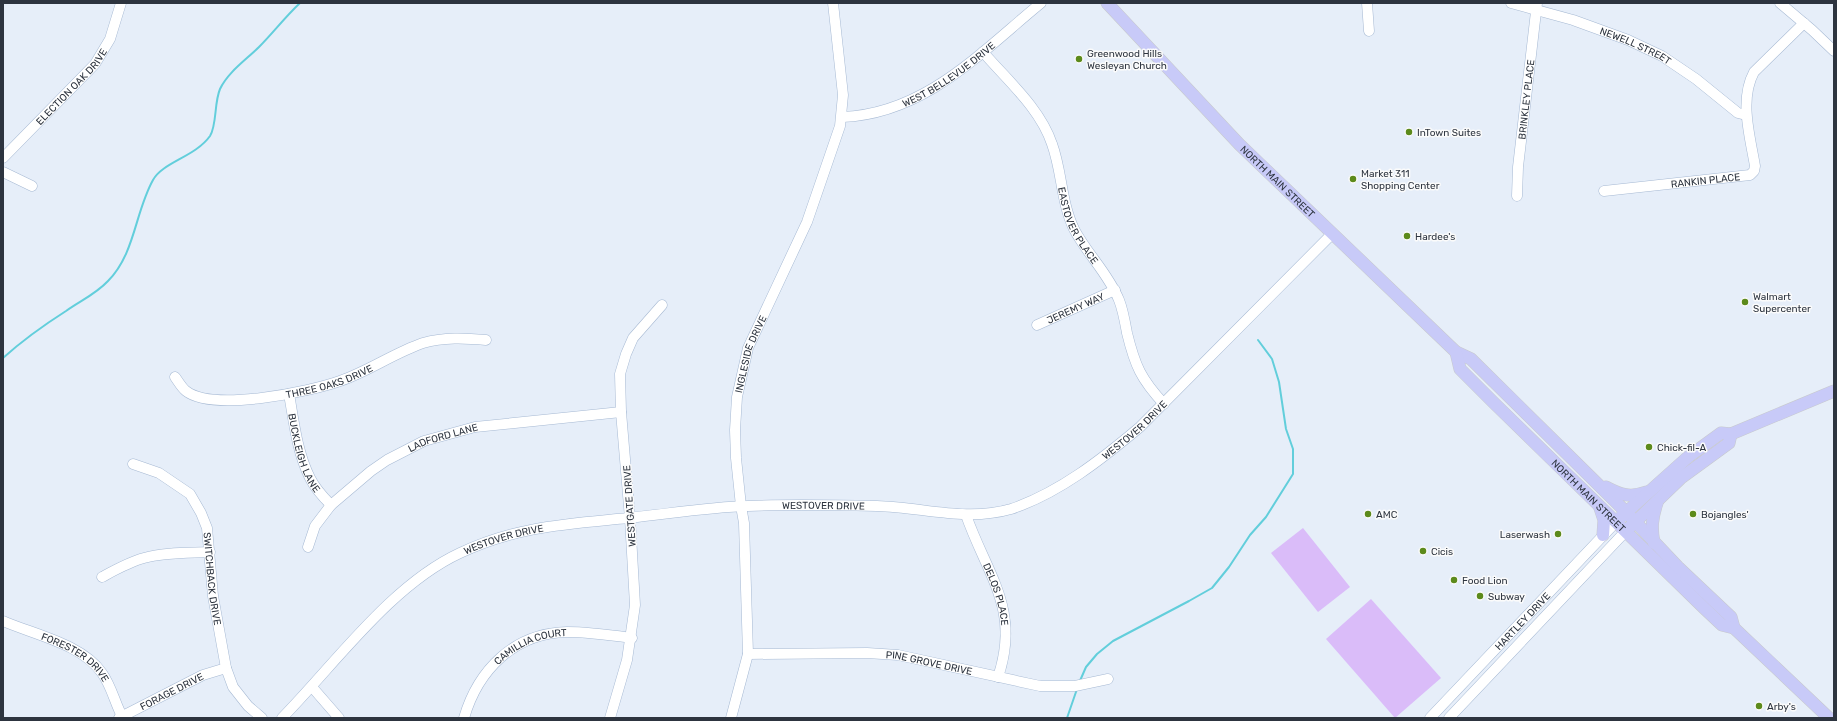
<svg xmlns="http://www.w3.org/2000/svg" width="1837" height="721" font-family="Rubik,sans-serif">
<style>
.green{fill:#dabcf9}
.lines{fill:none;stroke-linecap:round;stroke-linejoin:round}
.stream{stroke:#62cedb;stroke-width:2}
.minor-casing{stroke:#a6b9d3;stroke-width:11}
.major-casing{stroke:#c8cacd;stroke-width:13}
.minor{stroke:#fff;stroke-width:10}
.major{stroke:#c8caf8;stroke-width:12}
.poi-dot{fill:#5c8a1b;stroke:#fbfbfb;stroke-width:1.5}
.labels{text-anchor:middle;stroke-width:3;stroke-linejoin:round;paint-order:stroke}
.street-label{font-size:10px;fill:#2d343f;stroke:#fbfbfb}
.poi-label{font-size:10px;fill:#2d343f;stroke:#fbfbfb;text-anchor:start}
</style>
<rect width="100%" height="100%" fill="#e6eef9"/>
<g class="green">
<polygon points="1303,528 1350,587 1318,612 1271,553"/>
<polygon points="1371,599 1441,678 1395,718 1326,639"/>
</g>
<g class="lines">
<g class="stream">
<path d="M3,358c20,-18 41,-33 63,-47 14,-10 30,-17 42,-30 27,-27 27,-69 45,-101 10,-18 42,-23 57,-44 7,-11 4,-33 10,-47 8,-17 26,-29 39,-42 14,-14 26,-30 41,-44"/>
<polyline points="1079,683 1086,667 1097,654 1113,641 1189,601 1212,588 1229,567 1250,535 1266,517 1293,474 1293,449 1286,429 1279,382 1272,359 1258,340"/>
<polyline points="1067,718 1077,689"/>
</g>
<defs>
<g id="minor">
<polyline points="1367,3 1369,31"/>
<path id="s1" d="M1511,3l62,17 55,20 34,16 34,23 42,34 8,2"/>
<polyline points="1780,3 1812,30 1834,51"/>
<path id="s2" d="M983,52c24,28 57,56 69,92 10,27 9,58 22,85 13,25 34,44 45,71 4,10 6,22 8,33 8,33 14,46 37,71"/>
<path id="s3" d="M842,117c83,-3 139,-65 199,-114"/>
<path id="s4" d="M3,158l92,-94 15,-25 11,-36"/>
<polyline points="3,172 32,186"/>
<path id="s5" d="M1604,191l146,-16 4,-4 1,-5c-5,-30 -16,-66 -1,-94l50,-49"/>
<path id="s6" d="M1517,196l1,-29 19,-164"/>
<path id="s7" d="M1037,325l78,-35"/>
<path id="s8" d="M175,377c3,4 7,11 11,14 27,21 123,1 154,-10 29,-10 54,-28 83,-38 21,-6 42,-5 63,-3"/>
<path id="s9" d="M289,394c5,28 8,58 21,84 5,10 13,19 21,27"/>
<path id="s10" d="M133,464l26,9 31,21 11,19 6,15 6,68 13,72 7,19 15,19 14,12"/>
<path id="s11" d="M966,515c21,60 55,94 32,162"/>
<path id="s12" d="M308,547l7,-21 16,-21 40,-34 16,-11 37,-19 51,-14 146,-15"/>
<path d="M102,577c13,-7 27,-15 42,-19 21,-6 44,-5 66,-6"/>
<path id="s13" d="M3,621c32,14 79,23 99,52 10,14 13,31 21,45"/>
<path id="s14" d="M748,654l119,-1 31,2 142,31h35l33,-7"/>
<polyline points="312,687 339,718"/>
<path id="s15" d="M119,718l84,-43 23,-7"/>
<path id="s16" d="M282,718c53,-54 109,-133 178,-165 57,-27 108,-29 168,-35 40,-4 80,-11 120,-12 43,-2 86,-1 129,0 45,1 89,16 134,3 48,-16 91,-50 129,-82l192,-193"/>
<path id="s17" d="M464,718c14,-48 50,-85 103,-86 22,0 43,3 65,6"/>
<polyline points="610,718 627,660 635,605 630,518 621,412 620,374 626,354 633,338 662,305"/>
<path id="s18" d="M731,718l17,-64 -4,-131 -3,-17 -5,-48 -1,-28 2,-33 11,-49 59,-126 33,-96 3,-31 -10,-92"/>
<path id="s19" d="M1430,718l185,-195"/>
<polyline points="1449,718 1625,532"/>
</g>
<g id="major">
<path id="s20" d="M1107,3l132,141 217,208 15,7 155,153 52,55 53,50 3,11 95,90"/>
<path id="s21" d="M1456,352l4,17 34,34 210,205 18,17 12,3"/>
<path d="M1606,487c15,8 24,11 41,5"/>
<polyline points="1600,508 1604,520 1603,535"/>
<polyline points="1621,517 1688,457 1721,433 1731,434 1834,391"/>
<polyline points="1629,528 1681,478 1729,443 1731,434"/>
<path d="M1654,543c-3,-15 -2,-25 3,-40"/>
</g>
</defs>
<use href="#minor" class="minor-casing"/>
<use href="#major" class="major-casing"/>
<use href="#minor" class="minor"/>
<use href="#major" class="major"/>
</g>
<g class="poi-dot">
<circle cx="1079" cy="59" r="4"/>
<circle cx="1409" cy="132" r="4"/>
<circle cx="1353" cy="179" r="4"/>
<circle cx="1407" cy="236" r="4"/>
<circle cx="1745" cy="302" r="4"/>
<circle cx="1649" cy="447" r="4"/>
<circle cx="1368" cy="514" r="4"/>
<circle cx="1693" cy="514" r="4"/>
<circle cx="1558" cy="534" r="4"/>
<circle cx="1423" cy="551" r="4"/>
<circle cx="1454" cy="580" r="4"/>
<circle cx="1480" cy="596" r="4"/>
<circle cx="1759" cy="706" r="4"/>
</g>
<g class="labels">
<g class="street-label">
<text dy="4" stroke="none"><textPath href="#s1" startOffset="132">NEWELL STREET</textPath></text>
<text dy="4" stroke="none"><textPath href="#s3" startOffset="117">WEST BELLEVUE DRIVE</textPath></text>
<text dy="4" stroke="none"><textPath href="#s4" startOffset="99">ELECTION OAK DRIVE</textPath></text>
<text dy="4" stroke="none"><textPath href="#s6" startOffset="97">BRINKLEY PLACE</textPath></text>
<text dy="4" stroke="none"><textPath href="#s20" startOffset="247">NORTH MAIN STREET</textPath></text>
<text dy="4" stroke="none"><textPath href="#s5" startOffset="102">RANKIN PLACE</textPath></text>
<text dy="4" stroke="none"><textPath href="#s2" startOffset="202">EASTOVER PLACE</textPath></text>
<text dy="4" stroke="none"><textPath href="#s7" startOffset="42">JEREMY WAY</textPath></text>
<text dy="4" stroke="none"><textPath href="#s18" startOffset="369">INGLESIDE DRIVE</textPath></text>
<text dy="4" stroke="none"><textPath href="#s8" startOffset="165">THREE OAKS DRIVE</textPath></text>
<text dy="4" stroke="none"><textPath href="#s16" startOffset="949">WESTOVER DRIVE</textPath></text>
<text dy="4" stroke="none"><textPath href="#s12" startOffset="181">LADFORD LANE</textPath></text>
<text dy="4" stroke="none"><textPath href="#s9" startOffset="61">BUCKLEIGH LANE</textPath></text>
<text dy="4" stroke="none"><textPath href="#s21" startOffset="198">NORTH MAIN STREET</textPath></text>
<text transform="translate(629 506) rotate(-94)" y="4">WESTGATE DRIVE</text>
<text dy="4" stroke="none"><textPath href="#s16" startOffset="613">WESTOVER DRIVE</textPath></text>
<text dy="4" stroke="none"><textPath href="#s16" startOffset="290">WESTOVER DRIVE</textPath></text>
<text dy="4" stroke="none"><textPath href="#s10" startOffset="154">SWITCHBACK DRIVE</textPath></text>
<text dy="4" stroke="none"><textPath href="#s11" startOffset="85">DELOS PLACE</textPath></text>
<text dy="4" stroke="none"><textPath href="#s19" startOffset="134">HARTLEY DRIVE</textPath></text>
<text dy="4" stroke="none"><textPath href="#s17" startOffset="104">CAMILLIA COURT</textPath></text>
<text dy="4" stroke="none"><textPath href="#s13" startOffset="82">FORESTER DRIVE</textPath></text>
<text dy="4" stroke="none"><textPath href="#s14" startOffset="182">PINE GROVE DRIVE</textPath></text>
<text dy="4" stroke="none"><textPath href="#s15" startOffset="59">FORAGE DRIVE</textPath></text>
</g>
<g class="poi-label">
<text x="1087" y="57">Greenwood Hills<tspan x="1087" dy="12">Wesleyan Church</tspan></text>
<text x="1417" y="136">InTown Suites</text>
<text x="1361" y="177">Market 311<tspan x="1361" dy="12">Shopping Center</tspan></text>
<text x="1415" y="240">Hardee's</text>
<text x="1753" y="300">Walmart<tspan x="1753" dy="12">Supercenter</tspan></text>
<text x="1657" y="451">Chick-fil-A</text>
<text x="1376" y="518">AMC</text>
<text x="1701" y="518">Bojangles'</text>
<text x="1550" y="538" text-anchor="end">Laserwash</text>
<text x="1431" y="555">Cicis</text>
<text x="1462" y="584">Food Lion</text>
<text x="1488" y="600">Subway</text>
<text x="1767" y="710">Arby's</text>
</g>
</g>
<rect width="1837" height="721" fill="none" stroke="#2d343f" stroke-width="8"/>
</svg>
